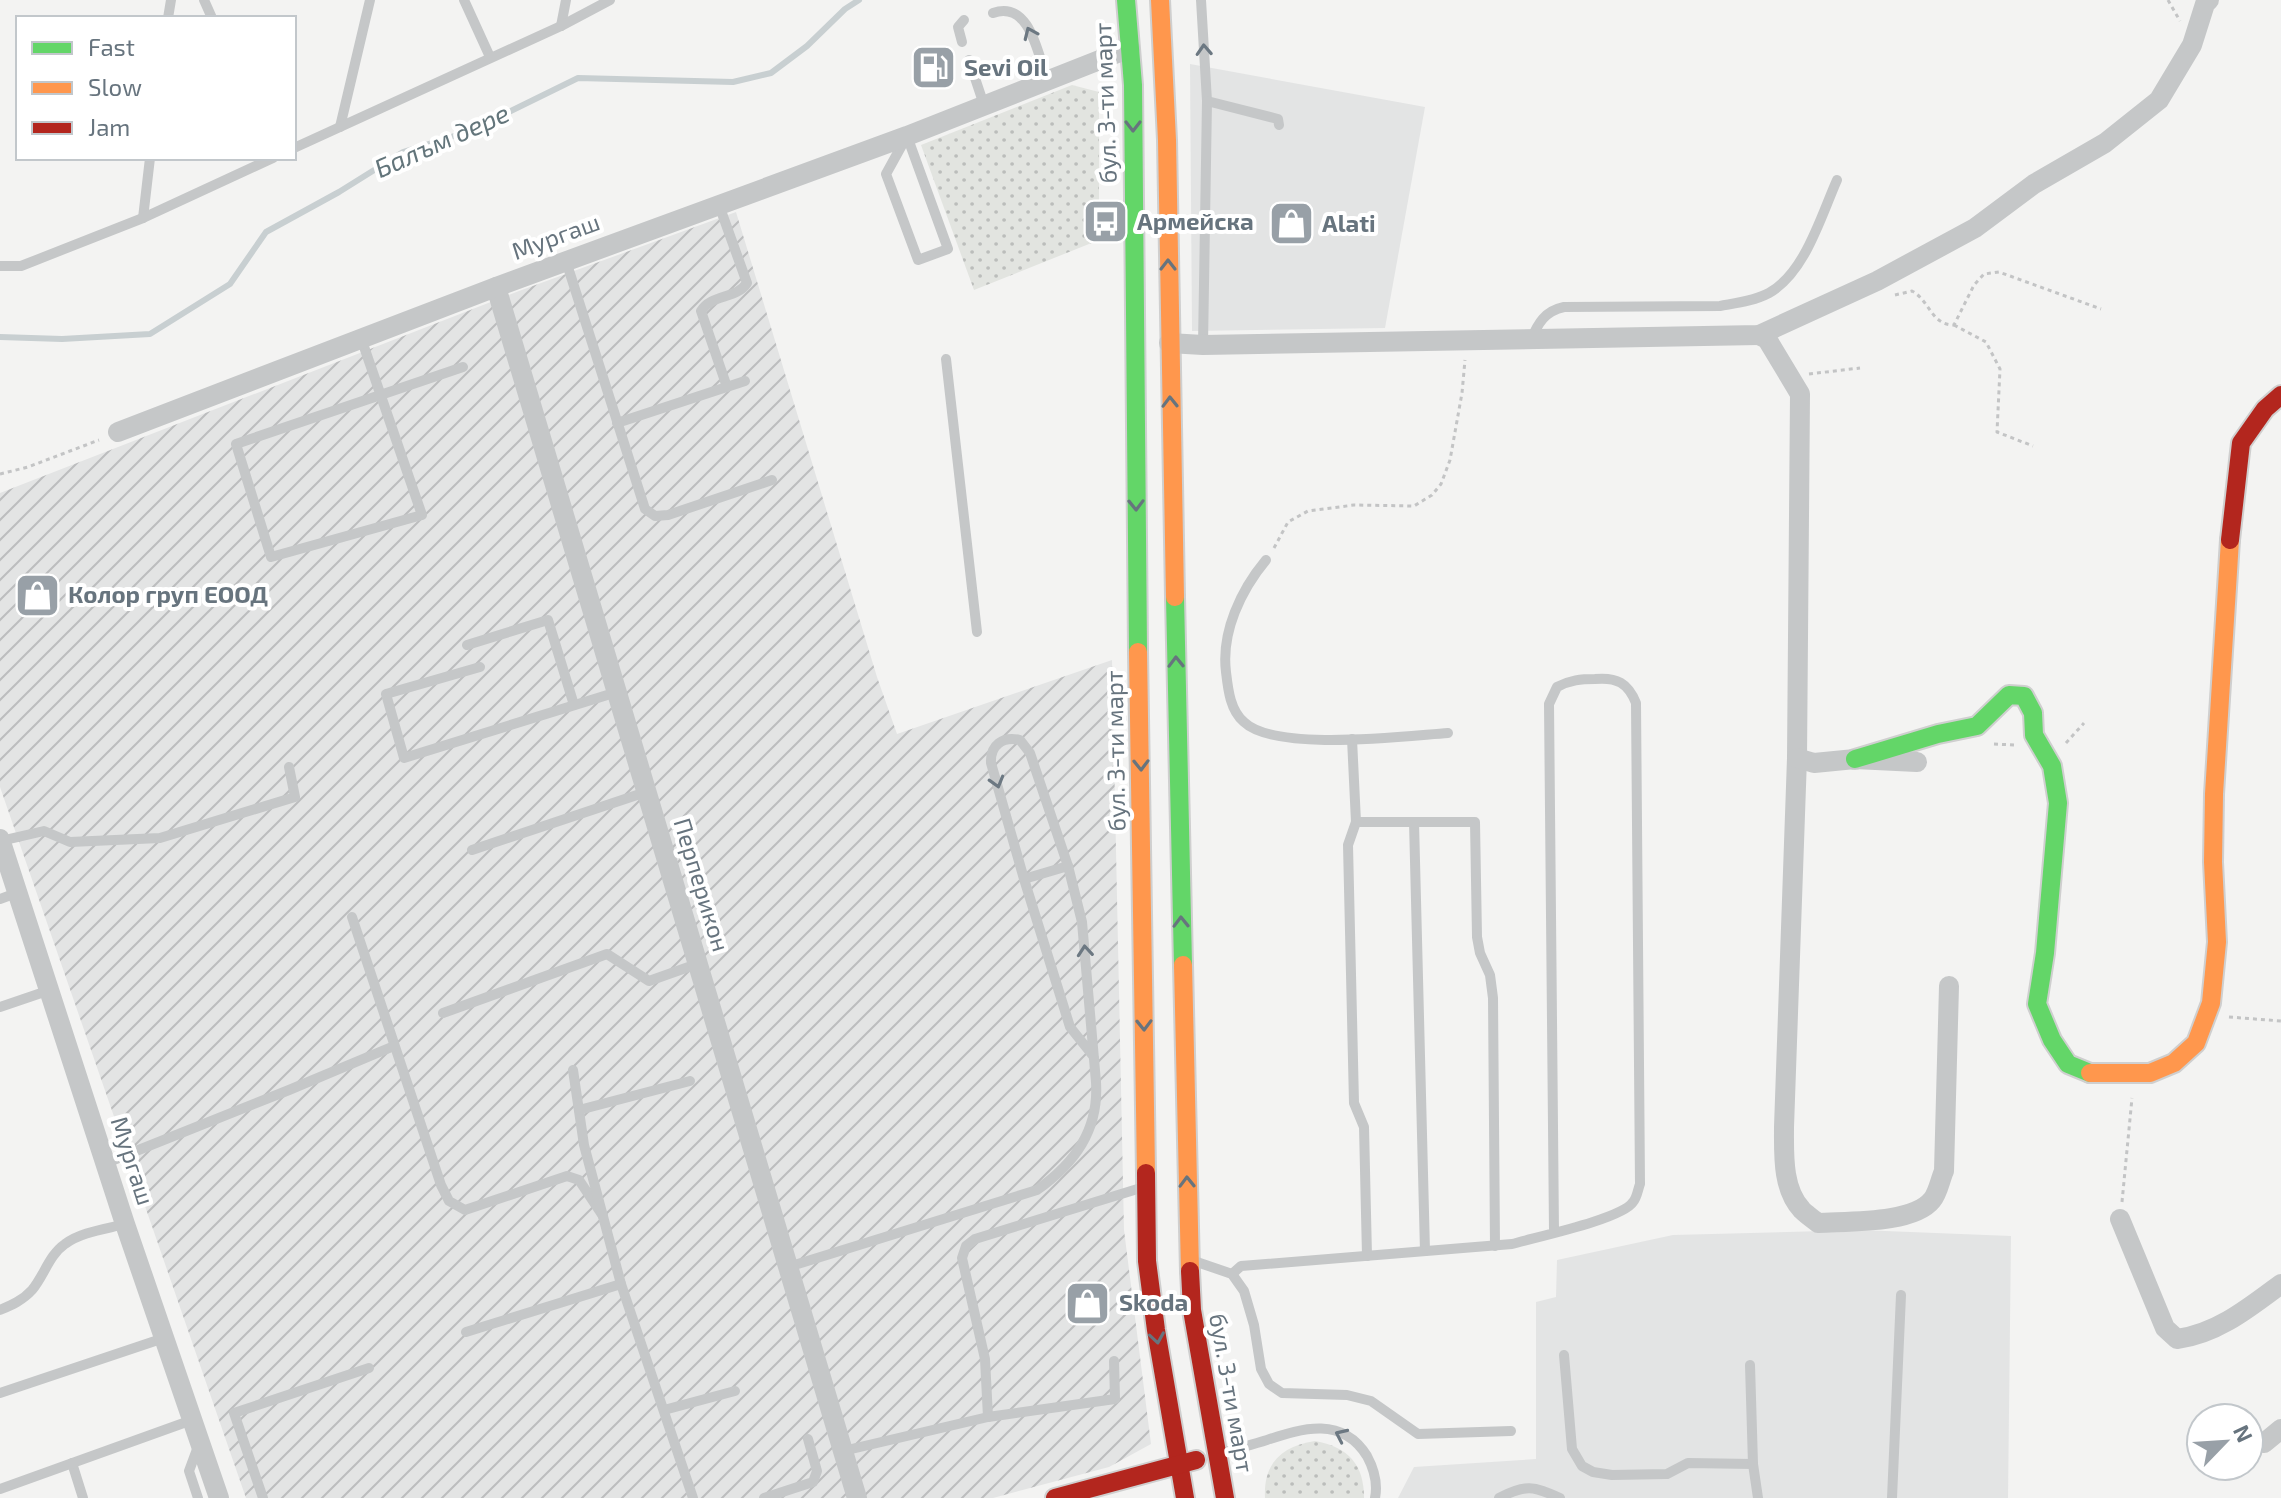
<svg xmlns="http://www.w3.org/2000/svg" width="2281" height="1498" font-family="'Exo 2',sans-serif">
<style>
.built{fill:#e3e4e4}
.industrial{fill:url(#industrial-furrows)}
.grass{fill:url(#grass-dots)}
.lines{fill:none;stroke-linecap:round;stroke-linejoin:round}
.stream{stroke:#c8cfd1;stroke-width:6}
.fast-casing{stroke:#cfcfcf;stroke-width:22}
.slow-casing{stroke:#cfcfcf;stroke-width:22}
.jam-casing{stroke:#cfcfcf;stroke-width:22}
.path{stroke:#c3c4c5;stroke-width:3;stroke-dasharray:4 4;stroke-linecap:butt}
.lane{stroke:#c5c7c8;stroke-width:10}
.street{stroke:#c5c7c8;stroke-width:20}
.fast{stroke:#63d668;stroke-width:18}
.slow{stroke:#ff974d;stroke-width:18}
.jam{stroke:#b3261e;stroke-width:18}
.oneway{stroke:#6c7882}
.oneway2{stroke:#67747e}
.labels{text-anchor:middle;stroke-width:8;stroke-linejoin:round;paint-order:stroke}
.poi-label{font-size:24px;font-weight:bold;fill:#67747e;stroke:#fff;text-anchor:start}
.street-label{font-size:24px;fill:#67747e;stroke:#fff}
.water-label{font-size:26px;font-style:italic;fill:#63757b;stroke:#fff}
</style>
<defs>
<pattern id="industrial-furrows" width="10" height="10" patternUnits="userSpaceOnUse" patternTransform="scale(2)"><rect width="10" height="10" fill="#e3e4e4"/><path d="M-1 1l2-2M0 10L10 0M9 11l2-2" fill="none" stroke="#bcbdbe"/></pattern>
<pattern id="grass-dots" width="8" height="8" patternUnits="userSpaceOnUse" patternTransform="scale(2)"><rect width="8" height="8" fill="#e2e4e0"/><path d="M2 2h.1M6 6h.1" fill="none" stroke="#bbbdbb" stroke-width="1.8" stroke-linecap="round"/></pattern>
</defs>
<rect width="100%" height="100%" fill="#f3f3f2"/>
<g class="built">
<polygon points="1190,64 1425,107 1385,328 1192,331"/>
<polygon points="1860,1230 2011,1236 2008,1498 1398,1498 1414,1467 1536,1459 1536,1302 1556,1297 1557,1260 1673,1235"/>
</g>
<polygon class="industrial" points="736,212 877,677 897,734 1112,660 1124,1230 1151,1444 1109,1467 993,1498 246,1498 0,787 0,493 519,291"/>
<g class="grass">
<polygon points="1072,85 1099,92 1099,240 974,290 921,145"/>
<path d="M1315,1441c33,6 49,23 49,57h-99c-2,-35 17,-52 50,-57z"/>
</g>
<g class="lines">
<polyline class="stream" points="0,337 62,339 150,334 230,284 266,232 339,192 403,152 470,131 578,78 733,82 771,73 807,46 845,9 859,0"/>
<defs>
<g id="fast">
<polyline points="1126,0 1133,85 1138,652"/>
<polyline points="1175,597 1183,965"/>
<polyline points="1855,759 1938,734 1977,726 2009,695 2024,696 2033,713 2034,735 2052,766 2058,803 2045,953 2037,1004 2052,1040 2068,1064 2090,1073"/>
</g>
<g id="slow">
<polyline points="1160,0 1167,140 1175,597"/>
<polyline points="1138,652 1146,1173"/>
<polyline points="1183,965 1190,1271"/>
<polyline points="2090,1073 2150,1073 2174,1063 2196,1043 2211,1003 2217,942 2213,862 2214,794 2230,540"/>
</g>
<g id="jam">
<polyline points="2230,540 2241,443 2265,409 2281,395"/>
<polyline points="1146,1173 1147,1261 1156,1330 1185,1498"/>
<polyline points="1190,1271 1192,1310 1225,1498"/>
<polyline points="1055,1498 1196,1460"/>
</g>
</defs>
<use href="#fast" class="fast-casing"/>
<use href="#slow" class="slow-casing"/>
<use href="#jam" class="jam-casing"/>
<g class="path">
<polyline points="2168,0 2180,21"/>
<path d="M1895,295l17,-4c18,10 19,34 42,34l20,-40 10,-11 15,-2 102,37"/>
<polyline points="1954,325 1986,342 2000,369 1997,432 2033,446"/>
<polyline points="1809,374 1860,368"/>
<polyline points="0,474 28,467 99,440"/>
<polyline points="1274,548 1288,522 1308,511 1354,505 1414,506 1432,495 1441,484 1450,460 1462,393 1465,360"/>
<polyline points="2066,743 2084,723"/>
<polyline points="1994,744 2014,745"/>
<polyline points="2229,1017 2281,1021"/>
<polyline points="2122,1202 2132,1098"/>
</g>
<g class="lane">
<polyline points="204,0 212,18"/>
<polyline points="464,0 490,57"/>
<polyline points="1201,0 1207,101 1203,345"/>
<path d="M993,13c37,-13 45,41 54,67"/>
<polyline points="168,18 171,0"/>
<polyline points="561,26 566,0"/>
<polyline points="962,42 958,27 964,20"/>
<polyline points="969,60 984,105"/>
<polyline points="1207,101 1278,119 1279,125"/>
<polyline points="340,127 370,0"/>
<polygon points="907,136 948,249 918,260 886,174"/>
<polyline points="294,148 561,26 610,0"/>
<path d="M719,205l28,78c-10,16 -36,11 -46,28l26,76"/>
<polyline points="143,218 150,158"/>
<polyline points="566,261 645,509 655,516 668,515 772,480"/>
<polyline points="0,266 21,266 143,218 273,158"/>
<polyline points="361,338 422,515 271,557 236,444 463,367"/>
<path d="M1531,340c7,-17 14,-29 33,-33l156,-1c16,-3 34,-5 49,-13 36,-20 52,-77 68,-113"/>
<polyline points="946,359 977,632"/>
<polyline points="617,423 745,381"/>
<path d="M1266,560c-25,30 -45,72 -40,112 2,17 4,38 18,50 31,30 160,14 204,11"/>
<polyline points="467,645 548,620 574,705"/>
<polyline points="480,667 386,694 404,758 617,692"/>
<polyline points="1352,739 1356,822"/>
<polyline points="1414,822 1425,1251"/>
<polyline points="1,841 44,831 70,842 160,838 295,797 289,767"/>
<polyline points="472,850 646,792"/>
<polyline points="1024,879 1068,866"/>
<polyline points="0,899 19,892"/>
<polyline points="352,917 441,1185 449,1201 465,1210 567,1176 579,1180 603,1216"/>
<polyline points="0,1007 50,990"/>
<polyline points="443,1013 607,954 649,981 697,964"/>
<polyline points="573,1070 584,1145 621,1284 693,1498"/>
<polyline points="579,1110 690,1081"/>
<polyline points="106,1163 289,1090 394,1046"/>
<polyline points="1367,1256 1364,1127 1354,1103 1348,845 1356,822 1475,822 1477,937 1480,953 1490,975 1493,998 1495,1246"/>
<polyline points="1194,1261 1232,1274 1244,1291 1254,1325 1261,1369 1269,1384 1282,1393 1347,1395 1371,1401 1418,1434 1511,1431"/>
<path d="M788,1267l249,-77c38,-27 62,-60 59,-108l-14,-160 -14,-56 -38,-113 -10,-13c-17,-4 -30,5 -29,23l33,116 46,148 24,30"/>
<path d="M1232,1274l9,-8 271,-22c24,-7 110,-25 121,-42 4,-4 5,-13 7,-18l-4,-481c-8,-20 -19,-26 -41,-24 -14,0 -25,1 -38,8l-8,17 5,528"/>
<path d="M0,1310c12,-5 23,-10 32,-20 12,-14 17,-35 33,-46 16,-12 41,-15 60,-20"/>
<polyline points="466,1332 621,1284"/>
<polyline points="1564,1355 1572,1449 1582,1466 1593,1472 1612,1475 1667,1474 1688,1463 1753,1464"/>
<polyline points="1750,1365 1753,1464 1758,1498"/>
<polyline points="0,1393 164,1338"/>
<polyline points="664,1410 735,1391"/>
<polyline points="988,1417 985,1359 962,1258 966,1246 975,1239 1144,1187"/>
<polyline points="843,1451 988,1417 1115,1399 1114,1361"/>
<path d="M1219,1454c16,-5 32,-9 48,-14 36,-12 75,-24 100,16 7,13 11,27 8,42"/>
<polyline points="72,1463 83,1498"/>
<polyline points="0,1489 192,1420"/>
<polyline points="198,1498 189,1471 199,1444"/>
<polyline points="263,1498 234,1413 369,1368"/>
<polyline points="764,1498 813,1482 817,1471 808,1439"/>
<path d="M1499,1498c27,-14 34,-12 61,0"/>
<polyline points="1892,1498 1901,1295"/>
</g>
<g class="street">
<polyline points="496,287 857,1498"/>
<path d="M1759,335l8,4 33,55 -3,364 -13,369c0,27 -2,62 18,83 5,5 11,9 16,13 29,-2 95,1 114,-23 6,-7 8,-20 12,-29l5,-185"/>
<polyline points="1169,343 1203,345 1759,335 1877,281 1975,228 2034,184 2105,143 2159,100 2192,45 2205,4 2209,0"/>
<polyline points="118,432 496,287 907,136 1130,48"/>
<polyline points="1797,758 1814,763 1855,759 1917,762"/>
<polyline points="0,839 125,1224 219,1498"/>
<path d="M2120,1219l45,109 12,11c40,-5 73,-32 104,-55"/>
<polyline points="2264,1443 2281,1429"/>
</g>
<use href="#fast" class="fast"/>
<use href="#slow" class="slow"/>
<use href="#jam" class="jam"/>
</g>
<defs><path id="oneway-chevron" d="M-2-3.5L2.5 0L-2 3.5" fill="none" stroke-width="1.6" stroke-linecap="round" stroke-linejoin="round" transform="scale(2)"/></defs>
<g class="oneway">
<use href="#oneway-chevron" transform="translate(1030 33) rotate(-114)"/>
<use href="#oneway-chevron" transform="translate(1204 50) rotate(-93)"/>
<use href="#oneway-chevron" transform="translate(997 782) rotate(74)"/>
<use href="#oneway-chevron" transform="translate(1085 951) rotate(-95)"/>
<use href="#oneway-chevron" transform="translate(1341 1435) rotate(-155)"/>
</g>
<g class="oneway2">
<use href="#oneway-chevron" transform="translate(1133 126) rotate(90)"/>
<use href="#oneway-chevron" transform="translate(1168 265) rotate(-90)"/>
<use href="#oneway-chevron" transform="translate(1170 402) rotate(-91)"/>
<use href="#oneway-chevron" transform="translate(1136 505) rotate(89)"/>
<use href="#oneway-chevron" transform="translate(1176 662) rotate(-91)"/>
<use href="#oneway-chevron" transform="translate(1141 765) rotate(89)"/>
<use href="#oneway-chevron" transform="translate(1181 922) rotate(-91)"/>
<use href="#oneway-chevron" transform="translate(1144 1025) rotate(89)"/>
<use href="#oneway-chevron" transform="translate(1187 1182) rotate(-91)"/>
<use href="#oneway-chevron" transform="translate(1157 1338) rotate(81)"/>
</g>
<defs>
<symbol id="fuel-square" viewBox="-11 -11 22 22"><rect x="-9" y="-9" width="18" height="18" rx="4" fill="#98a0a7" stroke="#fff"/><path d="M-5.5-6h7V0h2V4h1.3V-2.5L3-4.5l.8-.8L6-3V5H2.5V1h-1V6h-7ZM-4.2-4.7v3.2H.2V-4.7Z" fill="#fff"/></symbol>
<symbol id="bus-square" viewBox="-11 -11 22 22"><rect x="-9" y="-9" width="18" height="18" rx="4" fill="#98a0a7" stroke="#fff"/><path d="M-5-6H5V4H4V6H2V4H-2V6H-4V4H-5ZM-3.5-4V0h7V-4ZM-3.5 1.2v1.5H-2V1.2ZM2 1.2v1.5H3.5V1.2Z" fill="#fff"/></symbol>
<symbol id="shop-square" viewBox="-11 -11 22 22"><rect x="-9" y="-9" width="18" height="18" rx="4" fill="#98a0a7" stroke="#fff"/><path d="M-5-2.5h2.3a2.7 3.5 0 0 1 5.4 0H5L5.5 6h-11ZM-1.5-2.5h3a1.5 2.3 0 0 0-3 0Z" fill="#fff"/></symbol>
</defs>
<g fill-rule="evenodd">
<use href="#fuel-square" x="908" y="42" width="51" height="51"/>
<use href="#bus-square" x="1080" y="196" width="51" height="51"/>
<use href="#shop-square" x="1266" y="198" width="51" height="51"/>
<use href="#shop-square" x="12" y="570" width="51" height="51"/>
<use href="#shop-square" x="1062" y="1278" width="51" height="51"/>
</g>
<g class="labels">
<g class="poi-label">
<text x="964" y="76">Sevi Oil</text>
<text x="1137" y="230">Армейска</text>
<text x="1322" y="232">Alati</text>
<text x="68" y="603">Колор груп ЕООД</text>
<text x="1119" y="1311">Skoda</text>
</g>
<g class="street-label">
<text transform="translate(1106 103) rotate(-92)" y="8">бул. 3-ти март</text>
<text transform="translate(556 237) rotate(-20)" y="8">Мургаш</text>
<text transform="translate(1116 751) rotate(-91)" y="8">бул. 3-ти март</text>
<text transform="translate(701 885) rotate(73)" y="8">Перперикон</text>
<text transform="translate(132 1161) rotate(72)" y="8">Мургаш</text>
<text transform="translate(1231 1393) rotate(80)" y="8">бул. 3-ти март</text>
</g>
<g class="water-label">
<text transform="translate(442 141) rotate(-24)" y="9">Балъм дере</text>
</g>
</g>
<rect x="16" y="16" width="280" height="144" fill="#ffffff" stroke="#c2c7cb" stroke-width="2"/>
<rect x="32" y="42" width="40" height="12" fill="#63d668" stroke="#c2c7cb" stroke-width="2"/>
<text x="88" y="56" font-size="24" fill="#67747e">Fast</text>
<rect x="32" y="82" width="40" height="12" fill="#ff974d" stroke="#c2c7cb" stroke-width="2"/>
<text x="88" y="96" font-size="24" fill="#67747e">Slow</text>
<rect x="32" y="122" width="40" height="12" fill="#b3261e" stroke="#c2c7cb" stroke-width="2"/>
<text x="88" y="136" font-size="24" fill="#67747e">Jam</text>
<g transform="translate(2225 1442) rotate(65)"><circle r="38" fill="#ffffff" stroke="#c2c7cb" stroke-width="2"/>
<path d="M0-6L14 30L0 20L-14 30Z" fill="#98a0a7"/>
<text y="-12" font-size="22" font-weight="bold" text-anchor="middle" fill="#67747e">N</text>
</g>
</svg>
